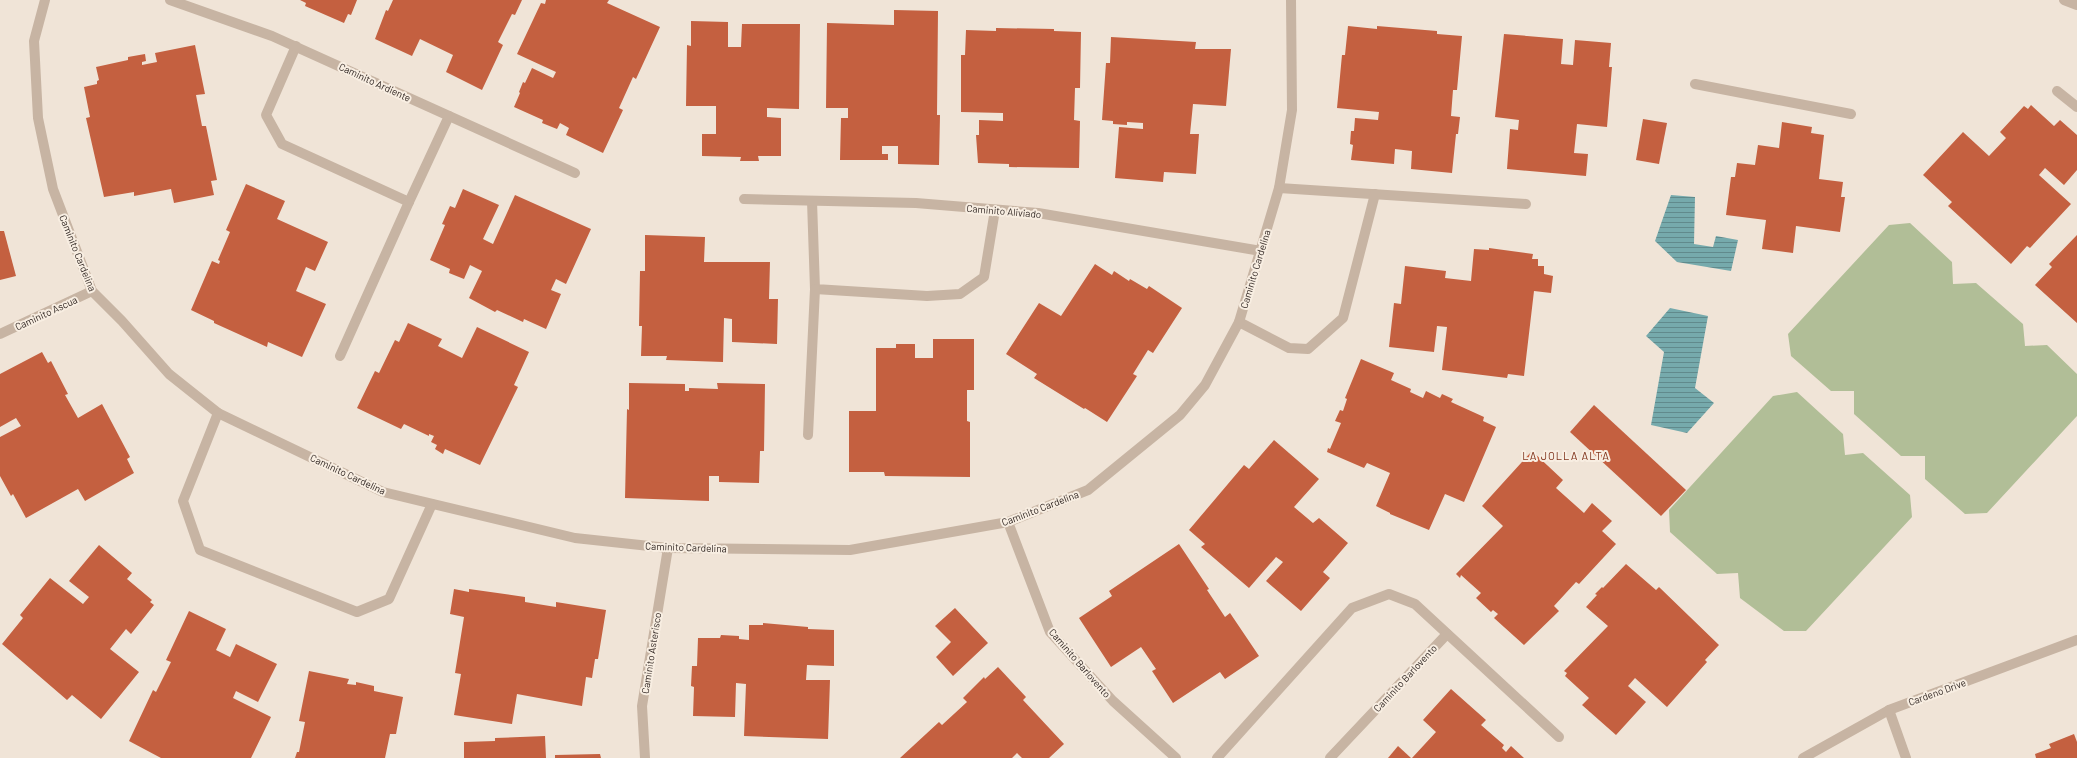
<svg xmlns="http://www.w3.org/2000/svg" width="2077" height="758" font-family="Barlow,sans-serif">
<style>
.pitch{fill:#b1be97}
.water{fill:url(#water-rules)}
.building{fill:#c46040}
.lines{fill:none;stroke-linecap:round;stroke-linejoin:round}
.service{stroke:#c7b4a3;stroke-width:10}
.minor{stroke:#c7b4a3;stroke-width:10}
.tertiary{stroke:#c7b4a3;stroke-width:10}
.labels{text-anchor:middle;stroke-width:4;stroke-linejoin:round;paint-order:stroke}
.street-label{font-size:10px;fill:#332925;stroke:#f8eee2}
.neighbourhood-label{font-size:11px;letter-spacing:1px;fill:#80361f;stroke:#f8eee2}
</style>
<defs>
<pattern id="water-rules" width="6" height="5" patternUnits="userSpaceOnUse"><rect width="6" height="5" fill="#76aaac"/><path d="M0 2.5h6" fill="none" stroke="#618a8c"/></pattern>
</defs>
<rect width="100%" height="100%" fill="#f0e4d7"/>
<g class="pitch">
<polygon points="1910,223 1952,262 1953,284 1976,283 2023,324 2025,346 2047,345 2077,374 2077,416 1987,513 1965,514 1925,479 1925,456 1901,456 1854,414 1854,391 1831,391 1791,356 1788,334 1889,225"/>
<polygon points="1797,392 1843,434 1845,455 1863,453 1910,495 1912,517 1806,631 1784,631 1740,598 1738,573 1717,574 1670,532 1669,510 1773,396"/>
</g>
<g class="water">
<polygon points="1671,195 1695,197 1694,244 1713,247 1716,236 1738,240 1731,271 1677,262 1655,241"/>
<polygon points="1670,308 1708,316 1695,388 1714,403 1687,433 1651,425 1664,352 1646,336"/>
</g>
<g class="building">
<polygon points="300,0 357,0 351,15 348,14 344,23 305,6 306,3"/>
<polygon points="393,0 522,0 515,15 512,14 498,42 503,45 482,90 446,72 453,55 420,39 412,56 375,39 386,10 388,11"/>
<polygon points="546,0 609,0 607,3 660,27 636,79 633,77 619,108 623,110 603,153 566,135 569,128 560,123 557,129 542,123 543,120 514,107 520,93 519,92 523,82 525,83 532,68 553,78 556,72 517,54 541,3 545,4"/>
<polygon points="894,10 938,11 937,115 940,115 939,165 898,164 898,146 882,146 882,154 888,154 888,160 840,160 841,118 848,118 848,108 826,108 827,23 894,25"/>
<polygon points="691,21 728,22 728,47 741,47 742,24 800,24 799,109 767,108 767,117 781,118 781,156 758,156 759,161 740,161 741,157 702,156 702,134 716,134 716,106 686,106 687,45 691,46"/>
<polygon points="1348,26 1377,29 1377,26 1437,31 1437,34 1462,36 1457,90 1453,90 1451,116 1460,117 1458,134 1456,134 1452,173 1411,169 1412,151 1395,149 1394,164 1351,160 1353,145 1350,144 1351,131 1354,131 1355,118 1378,120 1379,112 1337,108 1342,55 1345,55"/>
<polygon points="996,28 1054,29 1054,31 1081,32 1080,88 1075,88 1074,120 1080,121 1079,168 1009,167 1009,164 978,163 976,135 979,135 979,120 1003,121 1003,113 961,112 961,55 965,55 966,30 996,31"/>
<polygon points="1504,34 1563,39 1561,64 1573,65 1575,40 1611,43 1609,67 1612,67 1607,127 1577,124 1574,153 1588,154 1586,176 1507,169 1510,129 1518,130 1519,120 1495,117"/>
<polygon points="1111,37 1196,42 1195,49 1231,49 1226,106 1193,104 1190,134 1199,134 1196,174 1164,172 1163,182 1115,178 1119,127 1143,129 1143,123 1127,122 1127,125 1113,124 1113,121 1102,120 1106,63 1110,63"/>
<polygon points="195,45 205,94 196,95 202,126 206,126 217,180 211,181 214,195 174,203 171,189 134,196 134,192 104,197 86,118 90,117 84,87 97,84 97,81 99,80 96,67 128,60 128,57 145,54 146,61 142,62 142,65 157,62 155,53"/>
<polygon points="2031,105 2054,126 2060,120 2077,135 2077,170 2064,185 2045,168 2039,175 2071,204 2030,248 2027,246 2011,264 1948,206 1952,202 1923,175 1963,132 1989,156 2006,138 2000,132 2024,106 2028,109"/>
<polygon points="1643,119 1667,123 1659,164 1636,160"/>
<polygon points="1782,122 1812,127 1811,133 1824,135 1819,179 1843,182 1841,197 1845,197 1840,232 1796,226 1793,253 1762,249 1766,220 1726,215 1731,177 1735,177 1737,163 1755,165 1758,145 1779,148"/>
<polygon points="246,184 285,201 277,219 328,242 315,271 306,267 296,291 326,304 302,357 268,342 267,347 214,323 214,321 191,310 212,261 219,264 220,261 218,260 230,232 226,230"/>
<polygon points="463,189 499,205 483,239 493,244 515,195 591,229 566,284 556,279 551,290 561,294 546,329 524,319 523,322 497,310 495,312 469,298 482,271 470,265 464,279 449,273 450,269 430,260 445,225 442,224 450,206 455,208"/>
<polygon points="0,231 4,231 16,276 0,280"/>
<polygon points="645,235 705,237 704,262 770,262 769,299 778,299 777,344 732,342 732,319 724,318 723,362 666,360 667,356 641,356 642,326 639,326 640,271 645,271"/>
<polygon points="2077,235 2077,323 2035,285 2052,267 2049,264"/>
<polygon points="1489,248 1533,254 1532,259 1538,259 1538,266 1544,266 1544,274 1553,276 1551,293 1534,291 1524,376 1508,374 1507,378 1442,370 1447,327 1437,326 1434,352 1389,347 1394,303 1401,304 1405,266 1446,271 1445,278 1471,281 1474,249 1489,250"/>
<polygon points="1095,264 1112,275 1114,271 1129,281 1130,279 1147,289 1149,286 1182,308 1153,353 1148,350 1133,374 1137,376 1107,422 1085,408 1084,409 1034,378 1037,374 1006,354 1039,303 1061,316"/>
<polygon points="408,323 442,339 438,346 462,358 477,327 529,352 514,385 518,387 480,465 445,449 443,454 435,449 437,445 431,442 434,436 429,434 429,436 404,424 401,429 357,408 375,371 379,373 395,340 399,342"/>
<polygon points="933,339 974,339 974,390 967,390 967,421 970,422 970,477 885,476 884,472 849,472 849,411 876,411 876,348 896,348 896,344 915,344 915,358 933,358"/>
<polygon points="42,352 48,363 51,361 68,394 65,395 78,418 102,404 130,457 127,459 134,473 85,501 78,489 26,518 13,494 11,496 0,476 0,437 21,426 16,418 0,427 0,374"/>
<polygon points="1361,359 1394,373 1391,380 1411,389 1410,392 1423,398 1426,391 1440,398 1442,394 1453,399 1451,402 1484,417 1483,421 1496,427 1464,502 1445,494 1429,530 1390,514 1390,513 1376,506 1390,473 1367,463 1364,468 1327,452 1328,448 1330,449 1341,423 1335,421 1340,410 1343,411 1347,399 1345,398"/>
<polygon points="629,383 685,384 685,391 689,391 689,388 718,389 717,383 765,384 764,451 760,451 759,483 719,482 719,476 709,476 709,501 625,498 627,409 629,410"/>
<polygon points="1594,405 1686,490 1661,516 1570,432"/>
<polygon points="1274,440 1319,479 1294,507 1313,523 1319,518 1348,543 1323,572 1330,578 1301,611 1266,581 1283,562 1276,557 1249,588 1201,547 1205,544 1189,530 1244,465 1249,469"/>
<polygon points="1532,451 1563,480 1556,488 1584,513 1592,503 1612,521 1602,531 1616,544 1579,584 1576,582 1554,606 1559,611 1524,645 1494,618 1498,614 1493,610 1491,612 1476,598 1481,593 1461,575 1460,578 1456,574 1503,526 1482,506"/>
<polygon points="1179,544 1209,589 1207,590 1225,617 1230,613 1259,656 1225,679 1220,672 1173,703 1152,671 1156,669 1141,647 1111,667 1079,618 1112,596 1109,591"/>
<polygon points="99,545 132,573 127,579 152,600 150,602 154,605 131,634 126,629 110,649 139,672 101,719 72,695 67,700 2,644 23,618 20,615 50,578 83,604 89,597 69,581"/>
<polygon points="1626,564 1656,590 1659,587 1719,645 1705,660 1707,662 1667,707 1635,678 1628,686 1646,702 1616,735 1582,705 1589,698 1565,676 1567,673 1564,671 1608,626 1586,607 1597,595 1595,594 1602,587 1603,588"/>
<polygon points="454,589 469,592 469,589 525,597 525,602 556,607 556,602 606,610 598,659 595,659 592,678 586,677 582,706 517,694 512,724 454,715 461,674 455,673 464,617 450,614"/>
<polygon points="955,608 988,643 953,676 936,657 951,642 935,626"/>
<polygon points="189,611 226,629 216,650 230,657 236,644 277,664 258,702 236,691 233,698 271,717 251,758 161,758 129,741 153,690 156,692 171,662 166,660"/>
<polygon points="763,623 808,627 808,629 834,630 834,666 807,665 806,680 830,680 828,739 744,736 746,684 736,683 735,717 693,716 694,687 691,686 692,666 697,666 698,638 720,638 721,635 739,636 739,639 749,640 749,625 763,625"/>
<polygon points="998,667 1026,697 1023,700 1064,744 1049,758 1022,758 1017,753 1012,758 900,758 939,722 942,725 967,702 963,698 984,677 985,679"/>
<polygon points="309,671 349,679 347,684 356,685 356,682 374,686 374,691 403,697 396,734 390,734 385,758 295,758 297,752 299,752 305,722 299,721"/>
<polygon points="1451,689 1486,720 1481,725 1504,745 1502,748 1506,752 1511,746 1524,758 1412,758 1436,732 1423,720"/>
<polygon points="2074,734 2077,742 2077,758 2036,758 2035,754 2051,748 2049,744"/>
<polygon points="545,736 546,758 464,758 464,742 495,741 495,738"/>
<polygon points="1398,746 1411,758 1388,758"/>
<polygon points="600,754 601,758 555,758 555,755"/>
</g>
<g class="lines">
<g class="service">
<polyline points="296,46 266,115 282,144 409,202 449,116"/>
<polyline points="1695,84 1851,114"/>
<polyline points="2057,91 2077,107"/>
<polyline points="1279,188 1526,204"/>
<polyline points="812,201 815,289 927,296 960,294 984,277 995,210"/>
<polyline points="1239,322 1289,348 1308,349 1343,318 1375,194"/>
<polyline points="340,356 409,202"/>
<polyline points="808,435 815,289"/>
</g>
<g class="minor">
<polyline points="45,0 34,41 38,118 53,189 92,291 122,321 169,374 218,413 383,492 575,538 668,548 850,550 1008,522 1088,490 1180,415 1205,385 1239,322 1279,188 1292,110 1291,0"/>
<polyline points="170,0 272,36 575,173"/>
<polyline points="2064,0 2077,5"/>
<polyline points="744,199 916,203 1038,213 1261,251"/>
<polyline points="0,334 92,291"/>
<polyline points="218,413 183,501 200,550 357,612 389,599 432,504"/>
<polyline points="1008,522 1050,632 1113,701 1176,758"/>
<polyline points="1889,710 1906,758"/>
<polyline points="645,758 642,706 668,548"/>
<polyline points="1217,758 1352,608 1389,594 1415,604 1559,737"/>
<polyline points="1330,758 1447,634"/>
</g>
<polyline class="tertiary" points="1803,758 1889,710 2077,640"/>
</g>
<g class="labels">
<g class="street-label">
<text transform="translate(375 82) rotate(25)" y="4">Caminito Ardiente</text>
<text transform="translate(1004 211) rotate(5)" y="4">Caminito Aliviado</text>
<text transform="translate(78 253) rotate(68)" y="4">Caminito Cardelina</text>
<text transform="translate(1255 269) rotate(-73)" y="4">Caminito Cardelina</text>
<text transform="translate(46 313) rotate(-25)" y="4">Caminito Ascua</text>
<text transform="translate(348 474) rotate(25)" y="4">Caminito Cardelina</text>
<text transform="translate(1040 508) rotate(-21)" y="4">Caminito Cardelina</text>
<text transform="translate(686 547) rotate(2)" y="4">Caminito Cardelina</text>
<text transform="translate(651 653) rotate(-81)" y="4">Caminito Asterisco</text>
<text transform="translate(1080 663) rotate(49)" y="4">Caminito Barlovento</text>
<text transform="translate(1405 678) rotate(-47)" y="4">Caminito Barlovento</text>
<text transform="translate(1937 692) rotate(-20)" y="4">Cardeno Drive</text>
</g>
<g class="neighbourhood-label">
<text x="1566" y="460">LA JOLLA ALTA</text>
</g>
</g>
</svg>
